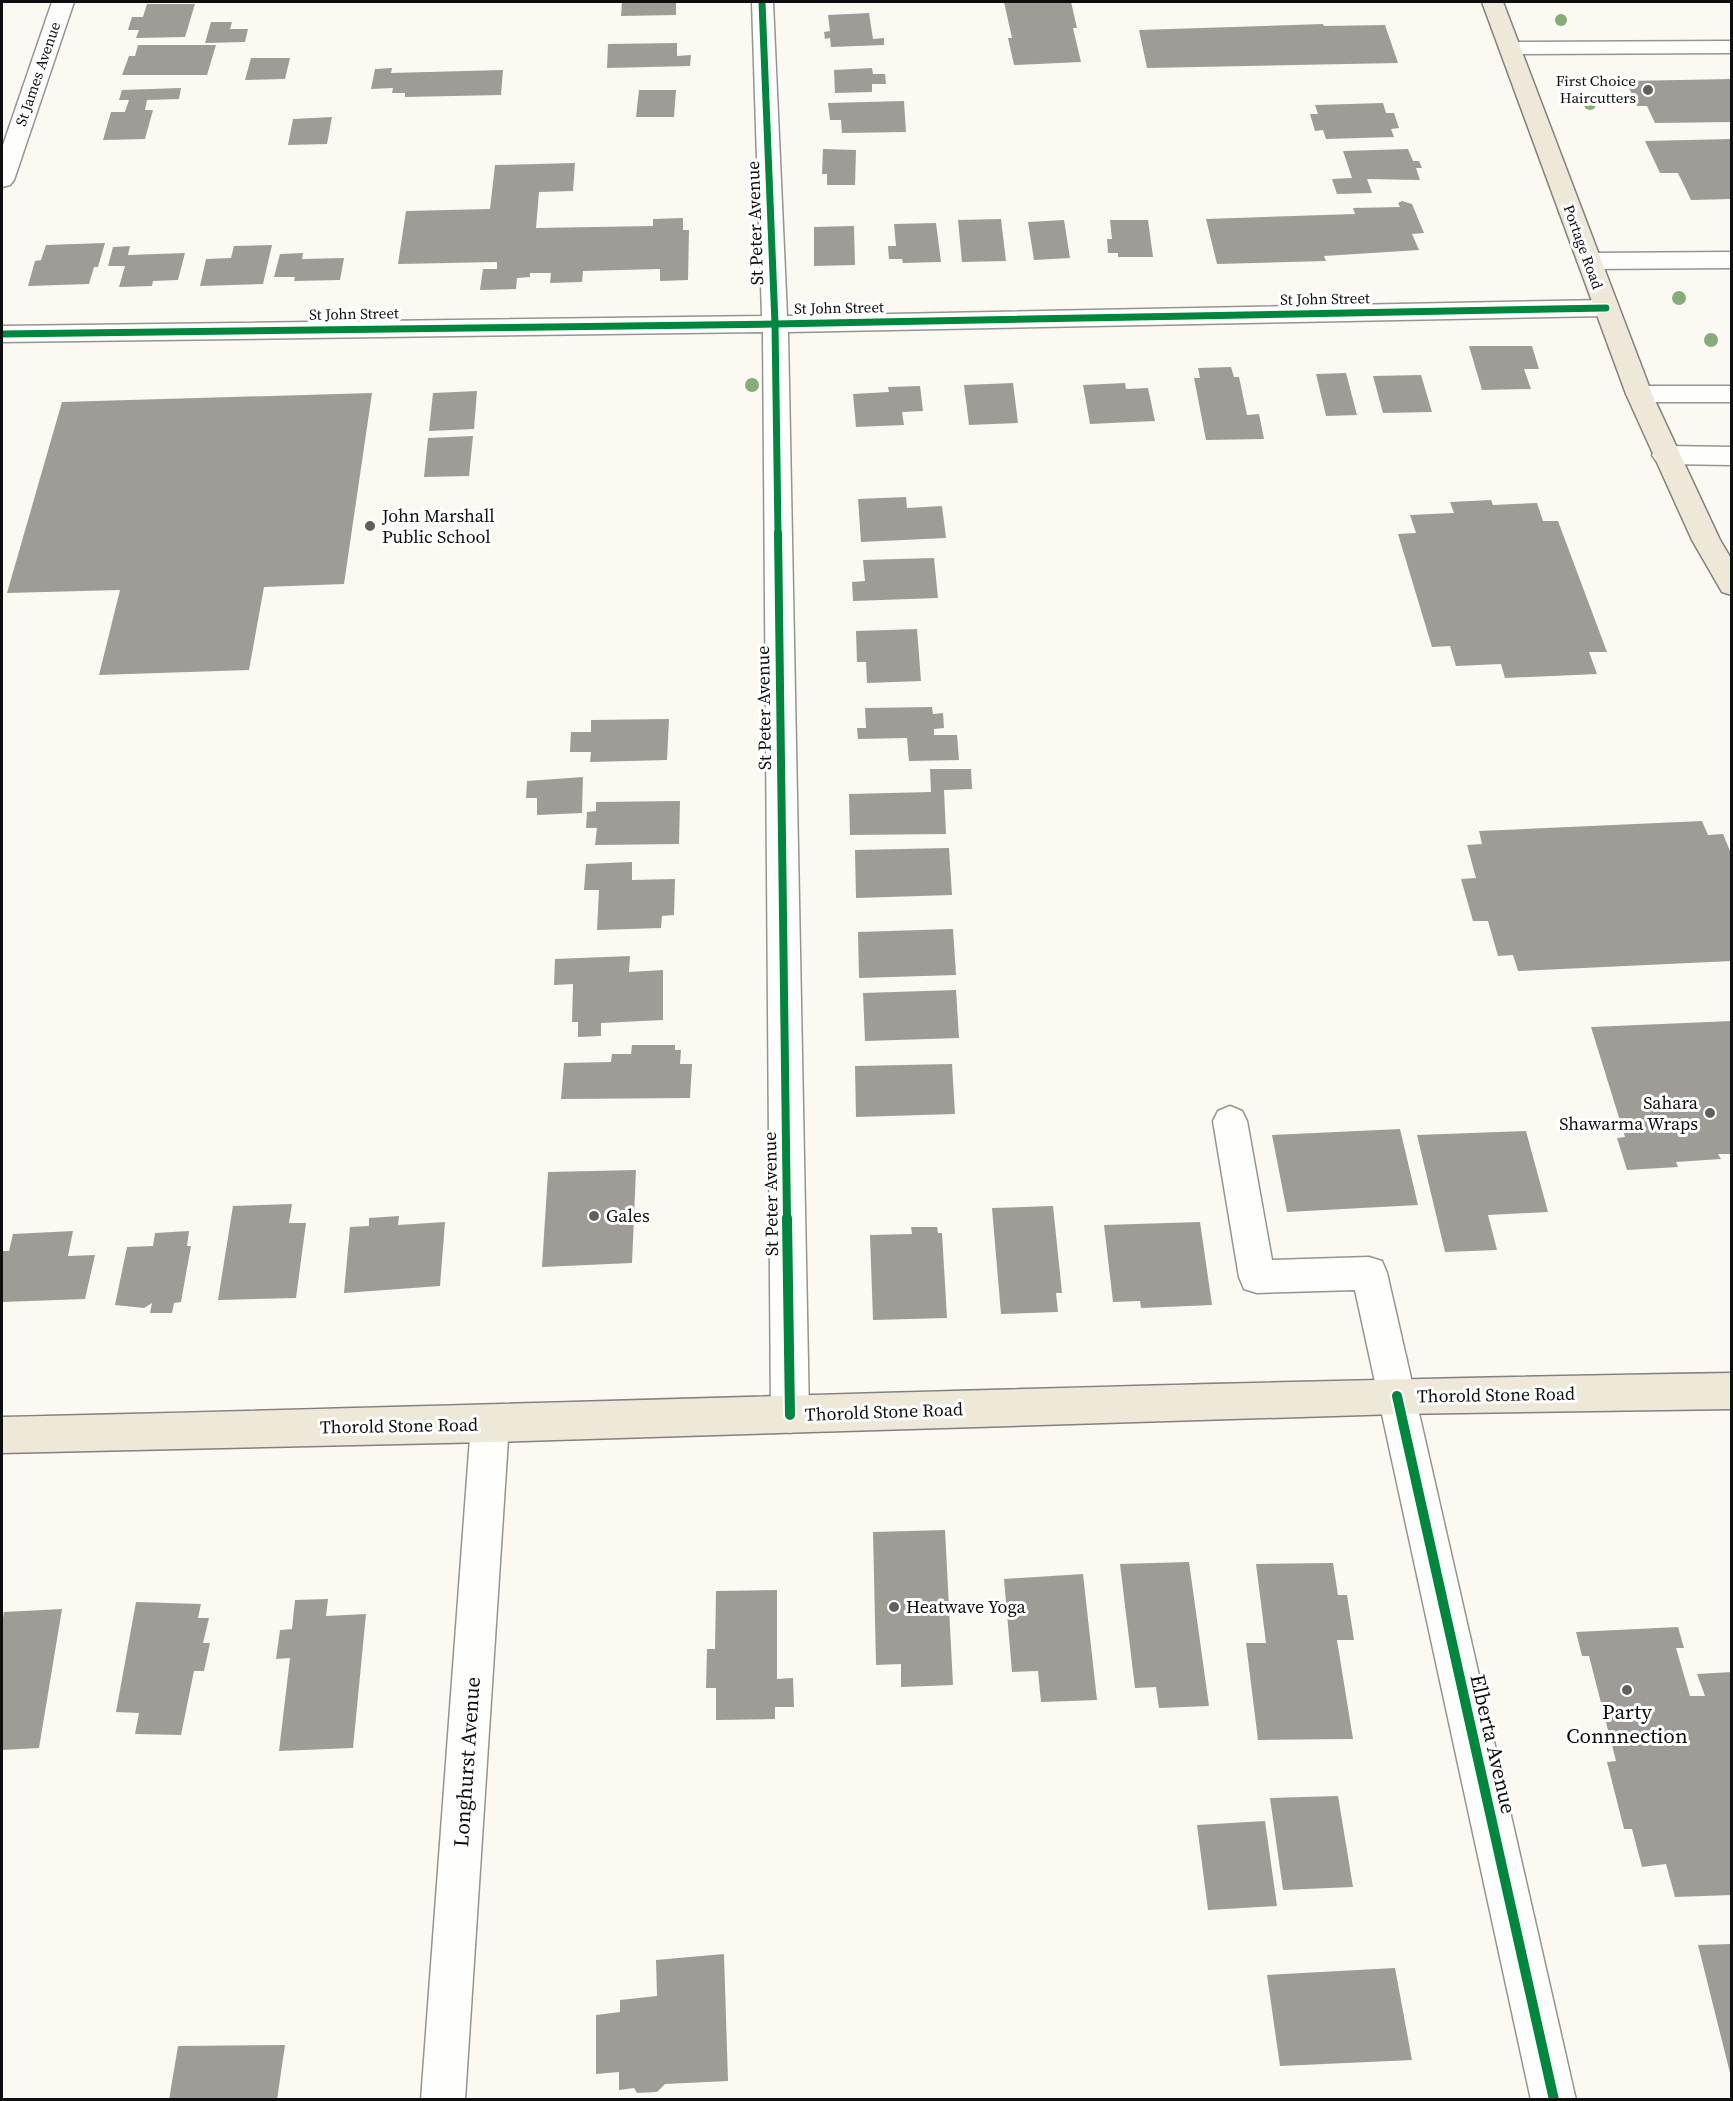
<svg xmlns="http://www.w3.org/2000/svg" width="1733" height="2101" font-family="'Source Serif 4',serif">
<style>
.building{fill:#9f9c98}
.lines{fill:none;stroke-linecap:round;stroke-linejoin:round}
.minor-casing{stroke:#959491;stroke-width:3}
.major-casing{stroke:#82817e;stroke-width:3}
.minor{fill:#fefefd;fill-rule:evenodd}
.major{fill:#ede8d8;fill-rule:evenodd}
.cycleway-far2-casing{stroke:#fff;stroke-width:10}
.cycleway-far1-casing{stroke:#fff;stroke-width:12}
.cycleway-casing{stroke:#fff;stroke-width:14}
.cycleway-far2{stroke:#00873e;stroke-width:7}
.cycleway-far1{stroke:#00873e;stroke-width:8}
.cycleway{stroke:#00873e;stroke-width:10}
.tree{fill:#86ac79}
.poi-dot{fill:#61605e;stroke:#fff;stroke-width:2}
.labels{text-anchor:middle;stroke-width:6;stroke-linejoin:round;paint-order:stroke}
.far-street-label{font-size:15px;fill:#0e0e0e;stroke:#fff}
.far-poi-label{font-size:15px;fill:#0e0e0e;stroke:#fff;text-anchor:end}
.street-label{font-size:18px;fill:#0e0e0e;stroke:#fff}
.poi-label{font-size:18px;fill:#0e0e0e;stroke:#fff;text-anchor:start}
.near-poi-label{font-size:21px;fill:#0e0e0e;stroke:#fff}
.near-street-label{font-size:21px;fill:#0e0e0e;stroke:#fff}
</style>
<rect width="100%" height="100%" fill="#fbf9f2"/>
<g class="building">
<polygon points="622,2 676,2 676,15 621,16"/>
<polygon points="1004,2 1071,2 1077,28 1073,28 1081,62 1014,65 1008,38 1012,38"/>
<polygon points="147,4 195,4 185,37 136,38 139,30 128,30 132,17 143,17"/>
<polygon points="869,13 873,39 884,38 884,45 831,47 830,38 825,39 824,32 830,31 828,15"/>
<polygon points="211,22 232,22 230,29 248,29 245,42 205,43"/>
<polygon points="1323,24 1324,26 1385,25 1398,63 1147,68 1139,30"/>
<polygon points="677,43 677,56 691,55 690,66 607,68 608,44"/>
<polygon points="138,45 216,45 207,75 122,75 129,56 135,56"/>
<polygon points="251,58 290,58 285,79 245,80"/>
<polygon points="392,68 391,73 503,70 501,95 405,97 405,93 392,93 393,88 371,89 375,69"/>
<polygon points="872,68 873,74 885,74 886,84 872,84 872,92 835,93 834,70"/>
<polygon points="1732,79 1732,122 1655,123 1647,106 1637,106 1626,81"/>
<polygon points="181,88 179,99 147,100 145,110 153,110 145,139 103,140 111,112 125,112 129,100 119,100 122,90"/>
<polygon points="639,90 676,90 674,117 636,117"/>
<polygon points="904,101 906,132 842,133 841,120 830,120 828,103"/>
<polygon points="1383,103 1386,113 1394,113 1399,128 1391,129 1394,137 1326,139 1323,130 1315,131 1310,114 1318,114 1315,105"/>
<polygon points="332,117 327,144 288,145 293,119"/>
<polygon points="1732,139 1732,199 1691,200 1678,173 1660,173 1645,141"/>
<polygon points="823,149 856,150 855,185 827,185 827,174 822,174"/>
<polygon points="1408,149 1413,161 1419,161 1422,168 1416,168 1420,180 1367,179 1372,193 1337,194 1332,179 1352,178 1343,151"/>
<polygon points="575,163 573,191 539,192 536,228 653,226 653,219 683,218 683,230 689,230 688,280 660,281 660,269 583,271 582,282 550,283 551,273 530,273 530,277 517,278 516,289 480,290 483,269 497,269 497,262 398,264 406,211 490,209 495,165"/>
<polygon points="1402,201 1412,204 1424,233 1412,234 1419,250 1324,256 1326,261 1217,264 1206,219 1355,214 1353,208 1400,207 1398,203"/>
<polygon points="1001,219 1006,261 962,262 958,220"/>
<polygon points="1064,220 1070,258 1034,260 1028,222"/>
<polygon points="1110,220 1148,220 1153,257 1118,257 1118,253 1108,253 1107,239 1112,239"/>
<polygon points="936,223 941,262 903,263 902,259 889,259 888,246 896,246 894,224"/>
<polygon points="854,226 855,265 814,266 814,227"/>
<polygon points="105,243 98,267 94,267 89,284 28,286 35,261 41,260 46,245"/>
<polygon points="272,245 263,284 200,286 206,259 231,258 234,246"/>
<polygon points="130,246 128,255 185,253 178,280 153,281 152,286 119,287 125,266 108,266 113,247"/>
<polygon points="303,253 302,259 344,258 340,280 294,281 295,277 274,277 280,254"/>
<polygon points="1469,346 1532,346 1539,369 1524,369 1531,389 1482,390"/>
<polygon points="1231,367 1234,377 1239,377 1247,415 1259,414 1264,439 1206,440 1194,378 1200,378 1198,368"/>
<polygon points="1346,373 1357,415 1326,416 1316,374"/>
<polygon points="1421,375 1432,412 1383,413 1373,376"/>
<polygon points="1013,383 1018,423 969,425 964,385"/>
<polygon points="1125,383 1126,389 1148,388 1155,421 1090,424 1083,385"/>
<polygon points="920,386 923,411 902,412 904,425 856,427 853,394 889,392 888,387"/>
<polygon points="477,391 474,429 429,431 433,393"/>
<polygon points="372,393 344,584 264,587 249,670 99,675 120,590 7,593 62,402"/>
<polygon points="473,436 469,476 424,477 428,438"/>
<polygon points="906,497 907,508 942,506 946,538 861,542 858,499"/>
<polygon points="1491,500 1493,505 1537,503 1543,521 1558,521 1607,652 1589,652 1597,674 1505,678 1501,664 1456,666 1450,646 1432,647 1398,534 1416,533 1410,515 1454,513 1450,502"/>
<polygon points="934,558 938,598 853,601 852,582 865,581 863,560"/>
<polygon points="917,629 921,681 867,683 866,662 857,662 856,631"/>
<polygon points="932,707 933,714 943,713 944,728 934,729 934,735 957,735 959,760 909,761 907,738 858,739 857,728 866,728 865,708"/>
<polygon points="669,719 667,760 590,762 591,752 570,752 571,732 591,732 591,720"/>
<polygon points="930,769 971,769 972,789 944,790 946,834 850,835 849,794 931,792"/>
<polygon points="583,777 582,813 537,815 537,798 526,798 527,781"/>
<polygon points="680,801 679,844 595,845 597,828 586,828 587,812 596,811 596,802"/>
<polygon points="1702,821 1708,835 1723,834 1732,856 1732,961 1518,971 1513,955 1498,956 1488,921 1473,921 1461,879 1476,878 1467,845 1482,844 1479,831"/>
<polygon points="949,848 952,895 856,898 855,850"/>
<polygon points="632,862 632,880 675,879 674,915 662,916 661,928 597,930 599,890 584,890 586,864"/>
<polygon points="953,929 956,975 859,978 858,932"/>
<polygon points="630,956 629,972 663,970 663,1020 601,1023 601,1036 578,1037 578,1022 572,1022 573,984 554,985 555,959"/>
<polygon points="956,990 959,1038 865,1041 863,993"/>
<polygon points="1732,1021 1732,1154 1718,1154 1721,1159 1676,1162 1678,1167 1627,1170 1617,1138 1625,1137 1591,1027"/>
<polygon points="632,1045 675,1045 675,1050 681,1050 680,1064 692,1064 690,1098 561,1099 564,1063 611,1062 612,1054 631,1054"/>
<polygon points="952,1064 955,1114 856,1117 855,1066"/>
<polygon points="1400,1129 1418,1205 1287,1212 1272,1135"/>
<polygon points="1526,1131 1548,1212 1488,1215 1497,1250 1445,1252 1417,1135"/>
<polygon points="636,1170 632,1263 542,1267 548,1172"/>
<polygon points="292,1204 289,1223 306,1223 296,1298 218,1300 233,1206"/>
<polygon points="1053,1206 1062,1293 1056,1293 1058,1312 1001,1314 992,1208"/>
<polygon points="399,1216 398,1225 445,1222 440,1286 344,1293 350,1227 369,1226 369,1218"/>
<polygon points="1200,1222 1212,1305 1141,1308 1140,1301 1113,1302 1104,1225"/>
<polygon points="911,1227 937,1227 938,1233 942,1233 947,1318 873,1320 870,1235 912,1234"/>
<polygon points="73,1231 68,1256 95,1255 85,1299 2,1302 2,1251 9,1251 13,1234"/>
<polygon points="189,1231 187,1246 191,1246 181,1302 174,1303 172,1313 150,1313 152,1303 144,1308 115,1305 127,1247 153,1246 155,1233"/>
<polygon points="945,1530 953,1685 901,1687 901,1664 876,1665 873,1532"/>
<polygon points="1189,1562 1209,1706 1159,1708 1156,1687 1135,1688 1120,1564"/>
<polygon points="1333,1563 1338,1595 1347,1595 1354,1640 1337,1640 1353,1739 1258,1740 1246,1643 1266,1643 1256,1564"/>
<polygon points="1083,1574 1097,1700 1041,1702 1038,1671 1012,1672 1004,1579"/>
<polygon points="777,1590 777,1679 793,1678 794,1707 775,1707 775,1719 716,1720 716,1688 706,1688 707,1649 715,1649 716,1591"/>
<polygon points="328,1599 326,1616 366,1614 353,1748 279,1751 290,1658 276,1659 280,1630 292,1629 295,1600"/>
<polygon points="136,1602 201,1604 198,1618 209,1618 203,1643 210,1643 204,1671 194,1671 181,1735 135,1734 139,1713 116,1712"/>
<polygon points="62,1609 39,1748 2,1750 2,1624 4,1612"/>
<polygon points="1678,1627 1684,1648 1676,1648 1690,1696 1705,1696 1697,1674 1732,1672 1732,1895 1675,1897 1666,1864 1642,1867 1632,1829 1624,1829 1607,1762 1616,1761 1589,1656 1582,1656 1576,1632"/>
<polygon points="1338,1796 1353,1887 1283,1890 1270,1798"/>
<polygon points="1265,1821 1277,1906 1208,1910 1197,1825"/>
<polygon points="1732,1944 1732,2077 1731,2077 1698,1945"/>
<polygon points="724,1954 728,2081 665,2084 657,2092 637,2093 634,2088 619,2090 619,2072 596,2074 596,2015 620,2012 620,2000 657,1996 656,1960"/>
<polygon points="1395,1968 1412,2060 1280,2066 1267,1975"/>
<polygon points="285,2045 277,2100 169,2100 178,2046"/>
</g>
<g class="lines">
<defs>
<g id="minor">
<polygon points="52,2 74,2 14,180 10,185 2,187 2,148"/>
<polygon points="752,2 773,2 787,316 1606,300 1615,302 1618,308 1615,314 1606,316 788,332 809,1415 803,1428 790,1433 777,1428 771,1415 763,332 2,342 2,326 762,316"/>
<polygon points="1732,41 1732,53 1510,54 1502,53 1499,48 1502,43 1510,42"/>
<polygon points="1732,252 1732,268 1589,269 1580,266 1577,261 1580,256 1589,253"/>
<polygon points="1639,386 1732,386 1732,402 1639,402 1630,400 1626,394 1630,388"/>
<polygon points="1665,446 1732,447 1732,465 1665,464 1656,461 1652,455 1656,449"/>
<polygon points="1230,1106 1242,1111 1247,1121 1272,1260 1369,1257 1382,1261 1387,1273 1576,2100 1531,2100 1355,1290 1257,1293 1244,1289 1239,1277 1213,1121 1218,1111"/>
<polygon points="490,1406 503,1411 509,1424 465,2100 421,2100 471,1424 477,1411"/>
</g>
<g id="major">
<polygon points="1482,2 1503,2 1652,394 1720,540 1732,560 1732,595 1722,592 1692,540 1626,394"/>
<path d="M1732,1373v36l-335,5 -907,28 -488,11v-36c577,-13 1153,-35 1730,-44z"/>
</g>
</defs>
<use href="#minor" class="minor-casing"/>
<use href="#major" class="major-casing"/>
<use href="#minor" class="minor"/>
<use href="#major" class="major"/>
<defs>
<g id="cycleway-far2">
<polyline points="762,2 775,324 778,534"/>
<polyline points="2,334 775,324 1606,308"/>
</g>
<polyline id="cycleway-far1" points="778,533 787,1220"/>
<g id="cycleway">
<polyline points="787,1218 790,1415"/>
<polyline points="1397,1396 1554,2100"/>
</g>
</defs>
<use href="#cycleway-far2" class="cycleway-far2-casing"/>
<use href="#cycleway-far1" class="cycleway-far1-casing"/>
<use href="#cycleway" class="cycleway-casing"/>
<use href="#cycleway-far2" class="cycleway-far2"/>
<use href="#cycleway-far1" class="cycleway-far1"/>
<use href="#cycleway" class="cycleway"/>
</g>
<g class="tree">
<circle cx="1561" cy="20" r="6"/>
<circle cx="1590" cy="104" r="6"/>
<circle cx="1679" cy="298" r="7"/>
<circle cx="1711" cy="340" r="7"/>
<circle cx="752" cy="385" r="7"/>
</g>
<g class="poi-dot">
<circle cx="1648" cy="90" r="6"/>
<circle cx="370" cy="526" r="6"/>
<circle cx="1710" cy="1113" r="6"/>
<circle cx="594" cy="1216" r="6"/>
<circle cx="894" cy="1607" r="6"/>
<circle cx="1627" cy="1690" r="6"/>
</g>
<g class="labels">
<g class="far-street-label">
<text transform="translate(38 74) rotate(-71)" y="5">St James Avenue</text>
<text transform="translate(1583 247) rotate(70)" y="5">Portage Road</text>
<text transform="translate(1325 299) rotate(-1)" y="5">St John Street</text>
<text transform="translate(839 308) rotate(-1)" y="5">St John Street</text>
<text transform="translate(354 314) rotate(-1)" y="5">St John Street</text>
</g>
<g class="far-poi-label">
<text x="1636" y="86">First Choice<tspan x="1636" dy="17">Haircutters</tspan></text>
</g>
<g class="street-label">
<text transform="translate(755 223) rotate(-92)" y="6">St Peter Avenue</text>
<text transform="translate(764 708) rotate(-91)" y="6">St Peter Avenue</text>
<text transform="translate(771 1194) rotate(-91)" y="6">St Peter Avenue</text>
<text transform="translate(1496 1395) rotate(-1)" y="6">Thorold Stone Road</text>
<text transform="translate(884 1412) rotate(-2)" y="6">Thorold Stone Road</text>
<text transform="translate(399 1426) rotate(-1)" y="6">Thorold Stone Road</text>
</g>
<g class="poi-label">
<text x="382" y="522">John Marshall<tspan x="382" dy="21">Public School</tspan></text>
<text x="1698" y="1109" text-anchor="end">Sahara<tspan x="1698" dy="21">Shawarma Wraps</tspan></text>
<text x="606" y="1222">Gales</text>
<text x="906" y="1613">Heatwave Yoga</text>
</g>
<g class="near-poi-label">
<text x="1627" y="1719">Party<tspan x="1627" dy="24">Connnection</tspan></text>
</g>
<g class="near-street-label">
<text transform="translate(1493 1744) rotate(77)" y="7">Elberta Avenue</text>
<text transform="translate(467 1762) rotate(-86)" y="7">Longhurst Avenue</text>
</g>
</g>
<rect width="1733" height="2101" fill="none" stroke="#0e0e0e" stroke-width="6"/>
</svg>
